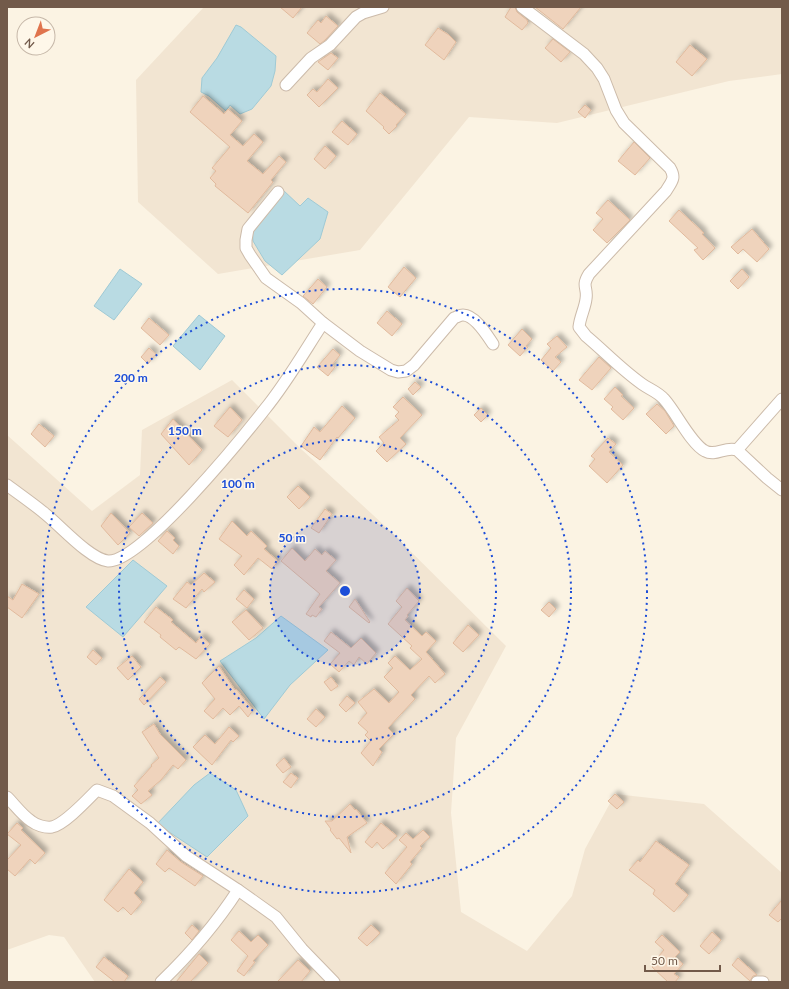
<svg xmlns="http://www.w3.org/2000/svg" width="789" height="989" font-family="Lato,sans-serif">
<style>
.residential{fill:#f2e5d2}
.water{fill:#b9dbe3;stroke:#9fcad5}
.building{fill:#efd3bc;stroke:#e1ba9d;filter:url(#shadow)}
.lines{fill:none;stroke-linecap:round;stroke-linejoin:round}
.minor-casing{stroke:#cba;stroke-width:13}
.minor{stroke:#fff;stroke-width:11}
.ring{fill:none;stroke:#1d4ed8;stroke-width:2;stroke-dasharray:2 4}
.centre{fill:#1d4ed8;stroke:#fef7e9;stroke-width:2}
.ring-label{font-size:12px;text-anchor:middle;font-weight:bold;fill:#1d4ed8;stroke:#fef7e9;stroke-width:3;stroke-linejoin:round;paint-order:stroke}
</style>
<defs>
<filter id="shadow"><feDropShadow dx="3.5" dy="-3.5" stdDeviation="2" flood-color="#0004"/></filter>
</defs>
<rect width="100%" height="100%" fill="#fbf3e3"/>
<g class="residential">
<polygon points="204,7 782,7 782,74 729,81 557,123 469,117 360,250 218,274 138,202 136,80"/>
<polygon points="232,380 300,448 385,526 506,646 456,738 451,813 461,912 527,951 572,896 585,849 615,794 704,804 782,873 782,982 95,982 64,937 49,935 7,950 7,435 92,511 140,475 142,430"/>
</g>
<g class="water">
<polygon points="236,25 241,27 276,56 275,71 271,86 252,109 240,114 230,105 226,111 209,96 201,92 202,78 217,58"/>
<polygon points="283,190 300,206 308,198 328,212 320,239 282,275 265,261 253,241 252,229"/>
<polygon points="120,269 142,284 114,320 94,306"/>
<polygon points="199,315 225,336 200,370 173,346"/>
<polygon points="133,560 167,586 123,637 86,607"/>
<polygon points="281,616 328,650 290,685 264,719 220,661 256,638"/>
<polygon points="210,773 236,790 248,816 207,857 157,824 194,785"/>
</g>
<g class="building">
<polygon points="280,7 302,7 293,18"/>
<polygon points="511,7 515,7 517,12 527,20 528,23 522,30 505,17"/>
<polygon points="535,7 581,7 563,29"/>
<polygon points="326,16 338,26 325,40 320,44 307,33 318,20 321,23"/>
<polygon points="438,28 449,35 456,42 444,60 425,45"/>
<polygon points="553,39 570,52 561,62 545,48"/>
<polygon points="690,45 707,59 692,76 676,62"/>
<polygon points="331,53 338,58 328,70 318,62"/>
<polygon points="328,79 338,88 319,107 307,95 313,89 317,92"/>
<polygon points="380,93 406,114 396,125 397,126 389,134 383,128 384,127 366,111"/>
<polygon points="203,96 224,114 228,109 242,121 230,135 243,146 254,134 263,142 247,161 263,174 279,156 286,162 271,180 273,182 248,213 215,186 216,184 210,178 216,171 212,168 230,147 190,112"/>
<polygon points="585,105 591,110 585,118 578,112"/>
<polygon points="342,121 357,134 348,145 332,132"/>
<polygon points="634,142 650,158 635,175 618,161"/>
<polygon points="325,146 336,156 325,169 314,159"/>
<polygon points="608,200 630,220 607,243 593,230 603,219 596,213"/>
<polygon points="679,210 704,233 702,234 715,248 703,260 694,250 698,248 669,221"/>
<polygon points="752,229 769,249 757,262 743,249 738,254 731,247"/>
<polygon points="404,267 416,278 400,297 388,287"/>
<polygon points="742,269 749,277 738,289 730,281"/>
<polygon points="318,279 327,287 313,304 303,296"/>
<polygon points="387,311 402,324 392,336 377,323"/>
<polygon points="149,318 169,335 160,345 141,328"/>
<polygon points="522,329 532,339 526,346 528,347 520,356 508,345"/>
<polygon points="557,336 567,347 555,357 561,362 553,371 541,360 551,348 547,344"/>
<polygon points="149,348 156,354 148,364 141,357"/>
<polygon points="333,349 340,355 332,365 335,367 328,376 317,367"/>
<polygon points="599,357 611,368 592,390 579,380"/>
<polygon points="415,382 421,387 413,395 408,389"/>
<polygon points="615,387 623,395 621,396 634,408 623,420 611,409 613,407 604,399"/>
<polygon points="403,397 422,415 400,438 406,444 387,462 376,451 384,443 379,437 399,420 395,416 399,412 393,407"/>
<polygon points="657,404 665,411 674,426 666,434 646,414"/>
<polygon points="342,406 355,418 338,438 337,437 320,460 301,446 314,427 320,432"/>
<polygon points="230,407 242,420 228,437 214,426"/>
<polygon points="481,408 488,415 481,422 474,415"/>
<polygon points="173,419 202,450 189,465 161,434"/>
<polygon points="39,424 54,436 45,447 31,434"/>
<polygon points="608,438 616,444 609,452 623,465 607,483 589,466 595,459 591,456"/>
<polygon points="298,486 310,497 299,509 287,497"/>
<polygon points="325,509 332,514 319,533 311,528"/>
<polygon points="111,513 130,533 118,545 101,526"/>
<polygon points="142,513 153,523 139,536 129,527"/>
<polygon points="232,521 247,536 251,531 267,546 264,549 278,561 272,569 258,558 244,575 234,565 242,556 219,539"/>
<polygon points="167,531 175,538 173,540 179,546 173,554 158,541"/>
<polygon points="292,548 305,561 315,549 322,555 325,551 336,560 326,571 340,583 319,607 322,609 316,617 312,615 311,617 306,614 320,594 281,561"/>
<polygon points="204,573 215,582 204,592 202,589 186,608 173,599 187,582 191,585"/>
<polygon points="22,584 39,594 22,618 7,607 7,596 13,600"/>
<polygon points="407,588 419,601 407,615 408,616 405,620 422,636 426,632 436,641 426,652 445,674 435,683 429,676 411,695 415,699 388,728 394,734 379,749 382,752 373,766 361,753 371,741 365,735 368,732 358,723 367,713 358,702 374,689 389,703 399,692 384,677 393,668 388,663 395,656 410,670 422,659 410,648 412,646 388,624 402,607 396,601"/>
<polygon points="244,590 254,599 247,608 236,599"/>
<polygon points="355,599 370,622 369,623 349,607"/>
<polygon points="549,602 556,609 549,617 541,610"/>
<polygon points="156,607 173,620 171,622 196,643 201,636 210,644 196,659 179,647 176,650 160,637 161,635 144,622"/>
<polygon points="246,610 263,628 249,640 232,622"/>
<polygon points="468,625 479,635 463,652 453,643"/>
<polygon points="331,632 351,648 361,638 376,653 367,664 359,657 354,665 349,661 339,672 330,664 340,653 324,641"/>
<polygon points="93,650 102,658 96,665 87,657"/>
<polygon points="132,656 141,667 128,680 117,668"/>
<polygon points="219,666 235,690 236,689 253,710 248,717 239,706 230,715 223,708 213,719 204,711 215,699 202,683"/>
<polygon points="160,677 166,682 144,705 139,699"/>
<polygon points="331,677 338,686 331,691 324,682"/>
<polygon points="347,696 355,703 346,712 339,705"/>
<polygon points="316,709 325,717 316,727 307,719"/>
<polygon points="154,724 160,734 186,760 178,769 173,765 161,780 148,791 152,795 141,804 132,796 138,790 134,786 152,766 151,765 159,758 142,732"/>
<polygon points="229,727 239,736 233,742 231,740 212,765 193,747 205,735 215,744"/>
<polygon points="284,758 291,767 283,773 276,765"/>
<polygon points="291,773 298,778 291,788 283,782"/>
<polygon points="615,794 624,802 617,809 608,801"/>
<polygon points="350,804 355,810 356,809 367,823 347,837 351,853 339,838 337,839 330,830 331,829 325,821 332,821"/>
<polygon points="17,823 23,828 21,830 45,853 35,864 30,859 15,876 7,869 7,860 21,845 7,834"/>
<polygon points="381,823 397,836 383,849 377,842 372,848 365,842"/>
<polygon points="423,830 430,837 420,846 422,848 410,862 412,864 396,884 385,873 407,847 399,840 406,833 413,839"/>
<polygon points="656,841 689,865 675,884 688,895 674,912 653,894 655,890 629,870 638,860 640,862"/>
<polygon points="167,850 181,862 203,876 195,886 169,868 165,872 156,864"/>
<polygon points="129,869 143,882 134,893 142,902 131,915 123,907 118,912 104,900"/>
<polygon points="782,900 782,918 778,922 769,915"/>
<polygon points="192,925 199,931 192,940 185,933"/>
<polygon points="371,925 380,933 367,946 358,938"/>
<polygon points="239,931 251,942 258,935 268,945 253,961 255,962 244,976 237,971 248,956 231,940"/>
<polygon points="712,932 721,940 709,954 700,946"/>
<polygon points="662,935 680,952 675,957 683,964 674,974 679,977 675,982 668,982 652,967 660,959 658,957 664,950 655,942"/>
<polygon points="199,954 208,963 190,982 176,982"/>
<polygon points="104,957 128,976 124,982 115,982 96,967"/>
<polygon points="738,958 757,975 753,976 750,981 732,965"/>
<polygon points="298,960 310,971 301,982 277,982"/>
</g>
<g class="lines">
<defs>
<g id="minor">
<path d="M522,7l62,47 13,14 7,11 12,31 8,13 46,45c6,10 2,13 -4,23l-77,83c-8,13 -1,13 -3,25 -1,9 -6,18 -7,28l7,9c18,15 36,34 56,48 7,5 16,8 22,15 12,13 27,45 41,52 11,6 20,-5 32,-1l30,28 15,12"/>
<polyline points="286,85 311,58 330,45 356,17 363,13 383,7"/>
<path d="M278,192l-30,37 -2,11v8l4,7 16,23 35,25 22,20 37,28 31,19 7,2 8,-1 8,-6 40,-47c3,-1 6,-3 9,-3 12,0 24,20 30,29"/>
<polyline points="737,450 782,399"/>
<path d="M7,485c12,9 25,18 36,27 16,12 46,47 65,49 33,2 135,-124 157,-152 22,-27 39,-57 58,-86"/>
<path d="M7,797c8,8 15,18 24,24 5,4 14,7 21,6 13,-3 35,-27 45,-37l16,6 37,27 36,33 52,34 38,27 26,32 32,33"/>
<path d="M161,982c29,-28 55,-58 77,-92"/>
<polyline points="757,982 763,982"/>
</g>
</defs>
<use href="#minor" class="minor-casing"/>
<use href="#minor" class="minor"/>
</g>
<circle cx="345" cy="591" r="75" fill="#1d4ed8" fill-opacity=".12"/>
<g class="ring">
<circle cx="345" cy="591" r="75"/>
<circle cx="345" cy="591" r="151"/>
<circle cx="345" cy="591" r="226"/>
<circle cx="345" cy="591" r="302"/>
</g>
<circle cx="345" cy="591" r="6" class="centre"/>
<g class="ring-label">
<text x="131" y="382">200 m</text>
<text x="185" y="435">150 m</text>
<text x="238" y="488">100 m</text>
<text x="292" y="542">50 m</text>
</g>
<rect width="789" height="989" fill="none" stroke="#725a4a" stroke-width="16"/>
<g transform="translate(36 36) rotate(222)"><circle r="19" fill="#fef7e9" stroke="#c6b8a9"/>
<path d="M0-3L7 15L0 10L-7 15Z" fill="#e0744d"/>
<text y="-6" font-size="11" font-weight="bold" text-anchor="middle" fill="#725a4a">N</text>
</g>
<path d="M645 965v6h75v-6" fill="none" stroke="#725a4a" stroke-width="2"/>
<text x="651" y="965" font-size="12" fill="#725a4a" stroke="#fef7e9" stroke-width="3" paint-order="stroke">50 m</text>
</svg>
